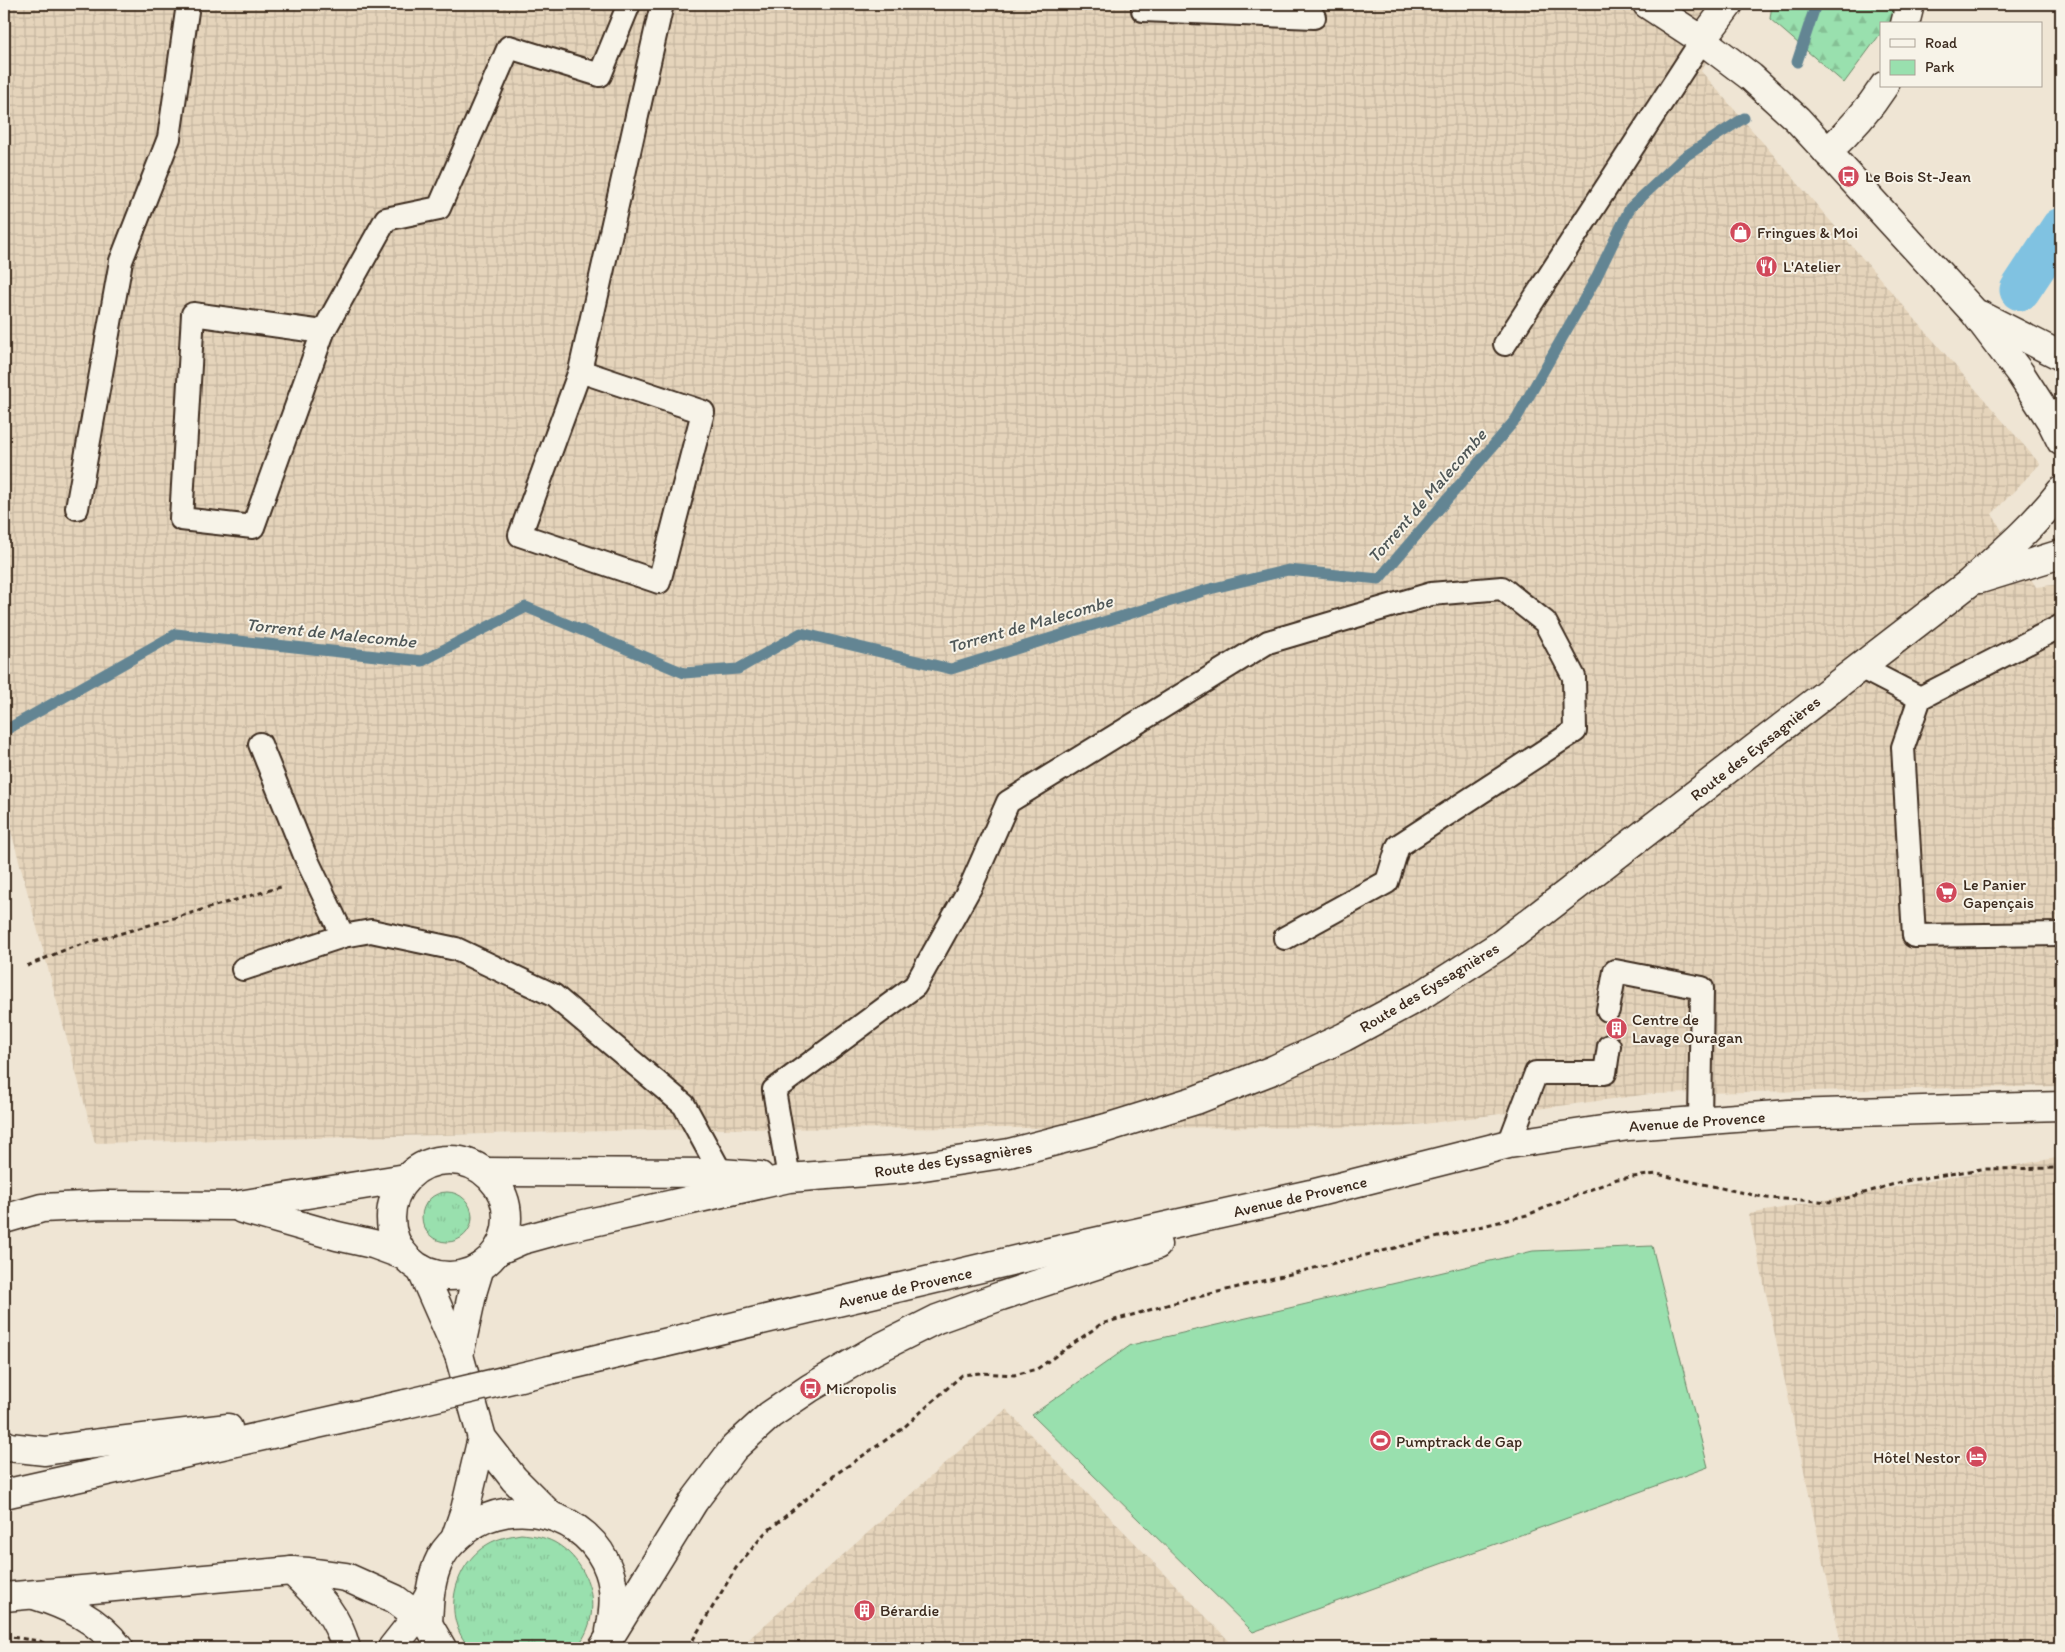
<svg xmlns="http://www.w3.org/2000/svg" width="2065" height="1652" font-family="Itim,sans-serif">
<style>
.industrial{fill:url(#industrial-grid)}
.grass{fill:url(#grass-tufts);stroke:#6a8566}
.forest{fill:url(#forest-firs);stroke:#6a8566}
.park{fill:#99e0ae;stroke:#6a8566}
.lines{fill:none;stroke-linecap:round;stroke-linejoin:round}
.stream{stroke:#648593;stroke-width:11}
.canal{stroke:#80c2e1;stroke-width:41}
.lane-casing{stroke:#3b2a1e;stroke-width:26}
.street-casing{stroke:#3b2a1e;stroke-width:31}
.secondary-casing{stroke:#3b2a1e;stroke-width:31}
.primary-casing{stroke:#3b2a1e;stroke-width:31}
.path{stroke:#3b2a1e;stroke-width:3;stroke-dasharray:5 4;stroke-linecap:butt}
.lane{stroke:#f7f3e8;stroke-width:22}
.street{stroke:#f7f3e8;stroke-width:28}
.secondary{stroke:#f7f3e8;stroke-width:28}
.primary{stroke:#f7f3e8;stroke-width:28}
.primary-bridge-casing{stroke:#3b2a1e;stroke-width:31;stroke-linecap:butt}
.primary-bridge{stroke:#f7f3e8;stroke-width:28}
.labels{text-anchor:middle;stroke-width:4;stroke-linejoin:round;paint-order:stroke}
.poi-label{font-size:16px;fill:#3b2a1e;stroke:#f7f3e8;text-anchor:start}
.street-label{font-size:16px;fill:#3b2a1e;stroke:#f7f3e8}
.water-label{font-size:18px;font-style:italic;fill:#505858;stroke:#f7f3e8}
</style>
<defs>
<pattern id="industrial-grid" width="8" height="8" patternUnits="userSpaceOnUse" patternTransform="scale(1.25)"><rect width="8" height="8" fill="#e5d4bb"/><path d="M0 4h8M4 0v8" fill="none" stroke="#c5b6a0"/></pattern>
<pattern id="grass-tufts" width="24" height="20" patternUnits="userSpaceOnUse" patternTransform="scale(1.25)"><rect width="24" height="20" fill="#99e0ae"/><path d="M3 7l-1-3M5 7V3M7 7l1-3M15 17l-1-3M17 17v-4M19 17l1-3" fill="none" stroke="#85c095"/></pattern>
<pattern id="forest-firs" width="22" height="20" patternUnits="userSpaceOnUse" patternTransform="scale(1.25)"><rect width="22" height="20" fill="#99e0ae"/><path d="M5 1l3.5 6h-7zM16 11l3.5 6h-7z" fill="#85c095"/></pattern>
</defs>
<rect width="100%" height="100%" fill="#efe5d4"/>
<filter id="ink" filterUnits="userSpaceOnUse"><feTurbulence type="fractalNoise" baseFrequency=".02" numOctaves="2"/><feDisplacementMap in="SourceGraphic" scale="10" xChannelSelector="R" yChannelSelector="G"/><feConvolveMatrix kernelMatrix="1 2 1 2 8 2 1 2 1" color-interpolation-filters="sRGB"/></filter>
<g filter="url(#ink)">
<g class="industrial">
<polygon points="4,4 1739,4 1701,71 2040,464 1992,514 2036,587 2061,584 2061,1086 1650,1094 1401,1127 695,1129 95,1143 4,805"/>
<polygon points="2061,1157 2061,1648 1842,1648 1749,1214"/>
<polygon points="1006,1409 1236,1648 739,1648"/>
</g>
<g class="grass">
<circle cx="447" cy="1217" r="25"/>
<path d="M521,1534c12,1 23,3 33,8 38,21 51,73 22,106h-106c-29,-31 -17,-83 18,-104 10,-6 22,-8 33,-10z"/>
</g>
<polygon class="forest" points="1772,4 1904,4 1888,24 1881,24 1881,33 1844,83 1770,19"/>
<polygon class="park" points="1652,1246 1708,1467 1253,1632 1032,1415 1131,1345 1533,1251"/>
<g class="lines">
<g class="stream">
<polyline points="1797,62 1816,4"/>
<polyline points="4,731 176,634 422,661 526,607 684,673 738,669 801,633 951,669 1210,589 1288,570 1379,579 1516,419 1595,280 1630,208 1684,157 1744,118"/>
</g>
<polyline class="canal" points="2020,290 2061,228"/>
<defs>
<g id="lane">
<polyline points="1143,4 1143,10 1314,17"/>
<polyline points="323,332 193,314 181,519 253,527 323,332 386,219 439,208 509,47 600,75 629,4"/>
<polyline points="1505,344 1702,40"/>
<polyline points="580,371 703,412 659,582 520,535 580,371 662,4"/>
<polyline points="77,508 121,261 169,138 188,4"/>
<polyline points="2061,626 1920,698 1903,747 1914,936 2061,934"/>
<polyline points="1860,667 1920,698"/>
<polyline points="260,744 306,858 343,936"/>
<polyline points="243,969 343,936 371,931 456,949 553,995 684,1105 721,1173"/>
<polyline points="1608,1010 1615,971 1702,988 1700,1121"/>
<polyline points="1509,1144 1536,1073 1605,1073 1609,1046"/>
<polyline points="789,1178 774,1090 915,986 971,886 1008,802 1268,642 1431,594 1502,588 1545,622 1574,677 1575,731 1398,846 1387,882 1285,938"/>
</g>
<g id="street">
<polyline points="1905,24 1910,4"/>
<polyline points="1702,40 1729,4"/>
<path d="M1827,152c22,-20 41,-41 57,-66"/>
<path d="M292,1571c26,26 44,41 54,77"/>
<path d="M34,1595c32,10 64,24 85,53"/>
<polyline points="392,1648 418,1615 429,1596"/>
</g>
<g id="secondary">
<polyline points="1647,4 1702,40 1751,77 1797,119 1974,312 2020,373 2051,421 2061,441"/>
<polyline points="1980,315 2061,356"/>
</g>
<g id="primary">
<polyline points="1980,579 2061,554"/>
<circle cx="449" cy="1218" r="58"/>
<polyline points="485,1172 721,1173 760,1176"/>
<polyline points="242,1209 337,1236 373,1244 403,1255"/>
<polyline points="4,1219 42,1208 104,1205 233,1206 406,1178"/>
<path d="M497,1251l25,-11 40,-11 227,-51 115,-9 105,-16 97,-25 90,-28 77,-30 71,-33 76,-41 80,-51 469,-362c32,-29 65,-57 92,-92"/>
<polyline points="421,1269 459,1355 482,1438 514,1479 550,1515"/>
<polyline points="459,1355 473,1290 480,1267"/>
<polyline points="550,1370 1049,1252 1311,1194 1509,1144 1629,1126 1789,1114 2061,1106"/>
<polyline points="4,1444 9,1447 45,1451 85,1445 228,1428"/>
<polyline points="4,1494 406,1404"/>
<polyline points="455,1539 465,1510 482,1438"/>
<polyline points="4,1597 292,1571 309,1572 346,1577 395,1599 428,1624 442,1648"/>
<path d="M428,1624c1,-24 2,-46 13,-67 6,-11 16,-20 26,-28 46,-35 122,-16 142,42 7,20 5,39 1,60"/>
<polyline points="603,1648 694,1501 734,1448 770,1415 810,1388 873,1351 937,1319 1001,1296 1157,1245"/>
</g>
</defs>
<use href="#lane" class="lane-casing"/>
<use href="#street" class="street-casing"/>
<use href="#secondary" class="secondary-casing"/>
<use href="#primary" class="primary-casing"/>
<g class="path">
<polyline points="27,966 67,949 284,886"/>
<polyline points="4,1636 40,1641 53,1648"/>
<polyline points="688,1648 736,1568 764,1534 836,1474 902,1429 962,1375 981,1373 1014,1375 1037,1369 1101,1324 1170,1304 1527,1215 1617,1179 1657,1174 1767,1198 1833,1202 1905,1181 1982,1169 2061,1168"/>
</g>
<use href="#lane" class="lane"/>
<use href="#street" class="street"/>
<use href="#secondary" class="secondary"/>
<use href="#primary" class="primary"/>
<defs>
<polyline id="primary-bridge" points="406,1404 550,1370"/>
</defs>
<use href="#primary-bridge" class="primary-bridge-casing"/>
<use href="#primary-bridge" class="primary-bridge"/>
</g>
</g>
<defs>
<symbol id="bus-disc" viewBox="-11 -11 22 22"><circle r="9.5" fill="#d1495b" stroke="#f7f3e8"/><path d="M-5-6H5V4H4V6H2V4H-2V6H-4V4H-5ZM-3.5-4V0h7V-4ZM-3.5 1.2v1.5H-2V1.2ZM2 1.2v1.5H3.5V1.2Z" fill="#fff"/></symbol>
<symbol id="shop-disc" viewBox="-11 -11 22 22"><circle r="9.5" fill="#d1495b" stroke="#f7f3e8"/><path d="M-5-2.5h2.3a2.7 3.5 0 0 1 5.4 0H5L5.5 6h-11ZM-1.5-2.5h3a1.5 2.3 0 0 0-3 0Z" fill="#fff"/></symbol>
<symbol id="restaurant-disc" viewBox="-11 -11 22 22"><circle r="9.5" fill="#d1495b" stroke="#f7f3e8"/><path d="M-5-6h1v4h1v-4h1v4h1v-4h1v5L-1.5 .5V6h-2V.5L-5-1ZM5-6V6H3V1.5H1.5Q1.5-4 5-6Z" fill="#fff"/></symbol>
<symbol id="supermarket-disc" viewBox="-11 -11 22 22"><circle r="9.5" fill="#d1495b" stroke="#f7f3e8"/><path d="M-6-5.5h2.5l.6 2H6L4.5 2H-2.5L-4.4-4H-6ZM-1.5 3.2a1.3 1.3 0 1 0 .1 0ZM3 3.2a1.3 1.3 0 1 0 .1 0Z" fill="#fff"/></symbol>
<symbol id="building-disc" viewBox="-11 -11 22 22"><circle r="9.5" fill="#d1495b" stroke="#f7f3e8"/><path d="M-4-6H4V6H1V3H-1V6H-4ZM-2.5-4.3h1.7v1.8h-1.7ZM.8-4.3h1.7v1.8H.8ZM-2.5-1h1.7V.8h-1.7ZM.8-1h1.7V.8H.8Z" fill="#fff"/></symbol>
<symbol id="stadium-disc" viewBox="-11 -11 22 22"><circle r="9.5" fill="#d1495b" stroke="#f7f3e8"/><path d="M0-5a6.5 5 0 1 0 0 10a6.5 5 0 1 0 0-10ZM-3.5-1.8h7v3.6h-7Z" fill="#fff"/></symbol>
<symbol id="hotel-disc" viewBox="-11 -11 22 22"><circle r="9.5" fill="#d1495b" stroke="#f7f3e8"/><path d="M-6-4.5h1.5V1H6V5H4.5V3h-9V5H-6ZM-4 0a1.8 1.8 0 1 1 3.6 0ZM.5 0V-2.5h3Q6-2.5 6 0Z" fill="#fff"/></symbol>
</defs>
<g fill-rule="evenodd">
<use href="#bus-disc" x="1836" y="164" width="25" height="25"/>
<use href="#shop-disc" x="1728" y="220" width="25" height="25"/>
<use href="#restaurant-disc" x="1754" y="254" width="25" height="25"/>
<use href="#supermarket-disc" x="1934" y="880" width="25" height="25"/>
<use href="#building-disc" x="1604" y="1016" width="25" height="25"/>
<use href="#bus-disc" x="798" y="1376" width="25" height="25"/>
<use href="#stadium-disc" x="1368" y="1428" width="25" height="25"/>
<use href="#hotel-disc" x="1964" y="1444" width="25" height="25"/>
<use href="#building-disc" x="852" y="1598" width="25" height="25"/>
</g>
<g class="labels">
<g class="poi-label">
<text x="1865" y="182">Le Bois St-Jean</text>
<text x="1757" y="238">Fringues &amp; Moi</text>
<text x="1783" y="272">L'Atelier</text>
<text x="1963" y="890">Le Panier<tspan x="1963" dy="18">Gapençais</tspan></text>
<text x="1632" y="1025">Centre de<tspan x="1632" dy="18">Lavage Ouragan</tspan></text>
<text x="826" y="1394">Micropolis</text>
<text x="1396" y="1447">Pumptrack de Gap</text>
<text x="1960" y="1463" text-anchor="end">Hôtel Nestor</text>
<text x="880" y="1616">Bérardie</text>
</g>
<g class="street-label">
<text transform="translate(1755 748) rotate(-38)" y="6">Route des Eyssagnières</text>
<text transform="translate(1429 987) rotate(-31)" y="6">Route des Eyssagnières</text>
<text transform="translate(1697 1121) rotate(-4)" y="6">Avenue de Provence</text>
<text transform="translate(953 1159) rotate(-9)" y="6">Route des Eyssagnières</text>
<text transform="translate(1300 1196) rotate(-13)" y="6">Avenue de Provence</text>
<text transform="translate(905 1287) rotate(-13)" y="6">Avenue de Provence</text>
</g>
<g class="water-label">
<text transform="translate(1427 496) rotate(-49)" y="6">Torrent de Malecombe</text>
<text transform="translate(1030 624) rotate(-16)" y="6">Torrent de Malecombe</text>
<text transform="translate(331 633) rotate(6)" y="6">Torrent de Malecombe</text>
</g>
</g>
<rect width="2065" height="1652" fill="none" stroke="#f7f3e8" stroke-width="20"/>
<rect x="10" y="10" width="2045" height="1632" fill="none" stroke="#3b2a1e" stroke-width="2" filter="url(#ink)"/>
<rect x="1880" y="22" width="162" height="65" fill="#f7f3e8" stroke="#aca397"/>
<rect x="1890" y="39" width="25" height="8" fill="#f7f3e8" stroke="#aca397"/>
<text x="1925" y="48" font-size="15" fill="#3b2a1e">Road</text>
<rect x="1890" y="60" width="25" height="15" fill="#99e0ae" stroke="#aca397"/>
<text x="1925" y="72" font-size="15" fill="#3b2a1e">Park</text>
</svg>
